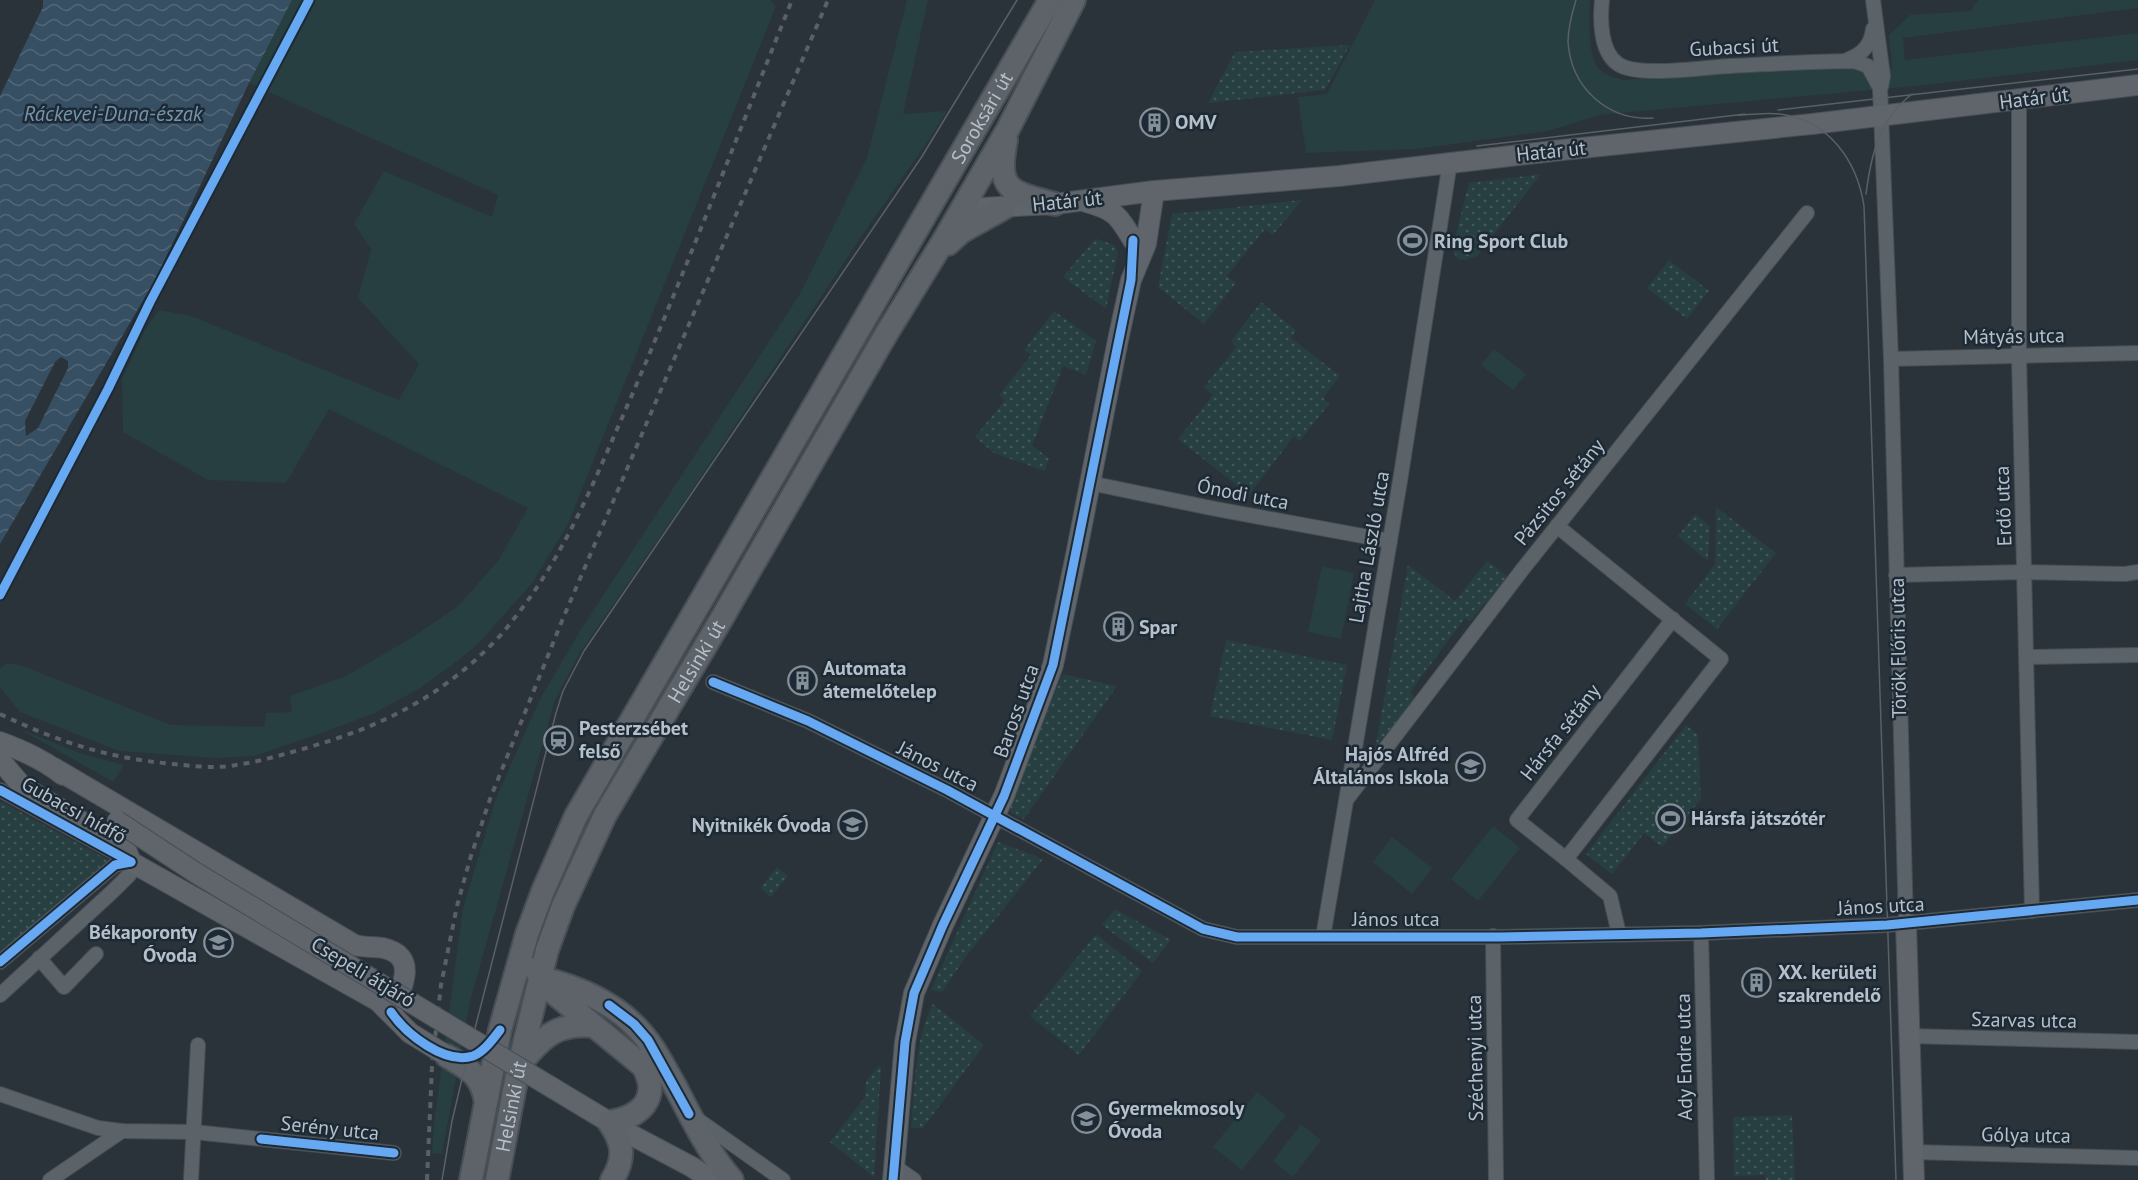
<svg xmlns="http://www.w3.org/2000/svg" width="2138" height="1180" font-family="'PT Sans',sans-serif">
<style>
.grass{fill:#273f40}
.park{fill:url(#park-dots)}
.water{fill:url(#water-waves)}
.pier{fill:#2a333a}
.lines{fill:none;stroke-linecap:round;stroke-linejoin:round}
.street-casing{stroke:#484f54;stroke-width:16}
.secondary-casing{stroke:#484f54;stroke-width:22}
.primary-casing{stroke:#485056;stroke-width:26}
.street{stroke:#5b6268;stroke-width:14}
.secondary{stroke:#60656c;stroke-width:20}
.primary{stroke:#5e6369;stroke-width:22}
.tram{stroke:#596066;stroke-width:1.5}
.rail{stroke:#596066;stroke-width:4;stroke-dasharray:6 6;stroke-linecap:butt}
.secondary-bridge-casing{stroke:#484f54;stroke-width:22;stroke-linecap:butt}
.secondary-bridge{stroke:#60656c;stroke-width:20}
.cycleway-casing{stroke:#1d2a35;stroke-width:13}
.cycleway{stroke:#66a8f1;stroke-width:9}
.labels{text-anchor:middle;stroke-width:5;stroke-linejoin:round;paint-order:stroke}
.street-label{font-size:20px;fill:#b5c0ca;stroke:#1d2a35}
.poi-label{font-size:20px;font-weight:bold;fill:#b5c0ca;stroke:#1d2a35;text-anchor:start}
.water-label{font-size:21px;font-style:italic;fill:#7495ae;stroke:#1d2a35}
</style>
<defs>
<pattern id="park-dots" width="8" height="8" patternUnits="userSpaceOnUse" patternTransform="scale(1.5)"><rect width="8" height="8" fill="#273f40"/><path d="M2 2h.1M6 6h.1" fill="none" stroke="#44595a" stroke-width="1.8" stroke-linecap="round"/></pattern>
<pattern id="water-waves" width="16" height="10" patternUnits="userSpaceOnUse" patternTransform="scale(1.5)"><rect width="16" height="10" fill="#374f63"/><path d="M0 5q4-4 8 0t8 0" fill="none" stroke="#526778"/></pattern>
</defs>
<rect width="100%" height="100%" fill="#2a333a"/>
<g class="grass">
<polygon points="292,0 770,0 776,6 568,524 533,582 478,644 456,662 420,688 375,713 313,736 254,756 216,758 119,751 20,712 0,687 0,669 7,663 23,666 171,725 264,727 266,713 292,712 290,696 346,676 413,637 458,606 498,561 528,508 329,409 286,483 208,480 123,432 122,379 145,330 159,310 191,316 399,400 419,364 358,298 371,249 354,224 384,171 492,217 498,195 249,83"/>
<polygon points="907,0 928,0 903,114 947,111 926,144 861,237 680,508 581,651 555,700 470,1001 442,1154 432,1153 434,1123 463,908 495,801 539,701 580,631 800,294 867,158"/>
<path d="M1375,0h215c0,18 -3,52 8,68 6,7 17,10 26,12l228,-14 40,2 -3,-33 21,-20 60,-4 8,-11h160v8l-235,30 2,22 233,-27v27l-213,25 -326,30 -51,16 -131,18 -111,4 -8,-56 29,-3z"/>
<polygon points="1494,349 1526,374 1513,390 1481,365"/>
<polygon points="1322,566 1354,573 1341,639 1308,632"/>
<polygon points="20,729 82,754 124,765 113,782"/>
<polygon points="1493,826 1520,848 1478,901 1451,879"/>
<polygon points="1392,837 1432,868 1412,894 1373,862"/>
<polygon points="1257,1092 1286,1115 1242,1170 1213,1147"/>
<polygon points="1301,1124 1321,1140 1293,1177 1273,1161"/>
</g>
<g class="park">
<polygon points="1350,45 1325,90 1208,103 1235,52"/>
<polygon points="1541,174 1477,256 1466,260 1458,259 1452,250 1469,183"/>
<polygon points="1302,200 1273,235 1265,229 1227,276 1236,283 1204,324 1158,287 1172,214"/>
<polygon points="1097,239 1114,245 1118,252 1106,309 1063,277 1093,241"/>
<polygon points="1669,260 1709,291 1687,319 1647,288"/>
<polygon points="1261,302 1296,330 1291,338 1340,376 1323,398 1329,404 1300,441 1294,436 1249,495 1178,439 1213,395 1204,387 1236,347 1231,341"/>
<polygon points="1054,311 1096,341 1086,375 1063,366 1032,446 1049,458 1045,471 994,453 975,437 1005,400 999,395 1031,355 1024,350"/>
<polygon points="1716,507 1776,553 1717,629 1685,604 1715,564"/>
<polygon points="1695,514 1710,526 1708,561 1678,536"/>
<polygon points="1487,561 1510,578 1488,606 1484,604 1470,622 1465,618 1410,692 1416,698 1374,755 1408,565 1455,601"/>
<polygon points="1226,640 1347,665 1332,740 1210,716"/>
<polygon points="1062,674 1117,686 1024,819 1011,813 1010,805"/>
<polygon points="1686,725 1698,735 1701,799 1662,847 1644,833 1612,874 1586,854"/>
<polygon points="0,801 108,860 0,955"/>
<polygon points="998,842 1043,859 965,958 942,992 931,990"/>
<polygon points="777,867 788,876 771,897 760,888"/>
<polygon points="1115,909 1171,940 1153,963 1102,925"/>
<polygon points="1096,934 1142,971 1079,1055 1030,1016"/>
<path d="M933,1004l51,41 -61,83h-12c4,-39 3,-89 22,-124z"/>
<polygon points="879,1066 881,1067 874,1177 830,1142 865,1097 866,1081"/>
<polygon points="1792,1115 1795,1180 1766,1180 1765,1175 1734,1176 1733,1117"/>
</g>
<polygon class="water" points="43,0 292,0 249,83 155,280 0,544 0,96 43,7"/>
<polygon class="pier" points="61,357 68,361 68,368 38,428 26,436 25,421 55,362"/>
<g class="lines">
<defs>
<g id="street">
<path d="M1602,0c-2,19 -2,52 16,64 20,14 87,3 113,2 41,-2 82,-5 123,-5l14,5 12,22 11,271 15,565"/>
<polyline points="1873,0 1883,76 1881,87"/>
<path d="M1847,60c16,-6 24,-15 26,-31"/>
<polyline points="2019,99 2019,356 2032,911"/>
<polyline points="1891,359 2138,353"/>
<polyline points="1090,483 1216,509 1390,541"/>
<polyline points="1557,526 1721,659 1566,859 1517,820 1673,619"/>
<polyline points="1896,575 2025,572 2125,574 2138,572"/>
<polyline points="2027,657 2138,655"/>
<polyline points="713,682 808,721 947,790 1203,929 1237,937 1500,937 1701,933 1887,925 2138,900"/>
<polyline points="0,790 119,855"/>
<polyline points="1347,799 1522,570 1807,213"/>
<polyline points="1566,859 1610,896 1619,934"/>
<polyline points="1701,933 1707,1180"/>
<polyline points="1493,936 1496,1180"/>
<polyline points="1323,937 1400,481 1450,162"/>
<polyline points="39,958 64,987 96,954"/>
<polyline points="0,962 115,865 131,862"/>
<polyline points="0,995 113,891 130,874 131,862"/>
<polyline points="1909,1036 2138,1042"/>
<polyline points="0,1094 98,1128 122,1131 194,1132 394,1153"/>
<polyline points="694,1117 783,1180"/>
<polyline points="1913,1152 2138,1158"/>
<polyline points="894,1166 914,1180"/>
<polyline points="50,1180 122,1131"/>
<polyline points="191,1180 198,1045"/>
</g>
<g id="secondary">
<path d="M1086,202c29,8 32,13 47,38"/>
<polyline points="962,209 1055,204 1154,191 1339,176 1562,150 1812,124 2138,85"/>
<path d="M0,742c22,8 44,18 63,33"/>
<polyline points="0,760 22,786 109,838 127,852 131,862 378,1001 410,1033"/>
<path d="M54,768l301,177c11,3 18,1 28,3 36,8 19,40 9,62"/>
<polyline points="1906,924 1914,1180"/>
<polyline points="551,1087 624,1131 692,1167 711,1180"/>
<polyline points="893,1180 905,1042 914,993 943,925 1004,796 1053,665 1076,555 1118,340 1131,280 1146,244 1154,191"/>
</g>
<g id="primary">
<path d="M1006,140c-10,51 4,52 49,64"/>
<polyline points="948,244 961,232 1004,208"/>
<path d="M535,969l19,24 89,73c18,32 -2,51 -34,56 14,20 17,36 3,58"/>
<path d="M541,978c33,8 69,23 93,47 18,17 29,40 41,61 17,33 33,66 57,94"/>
<path d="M447,1056c23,14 34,18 39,46"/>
<path d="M522,1062c22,-27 36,-39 72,-36"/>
<path id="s1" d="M471,1180l29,-150 27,-96 16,-43 33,-75 474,-816"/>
<path id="s2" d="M497,1180l22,-115 28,-115 16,-44 42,-91 117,-197 163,-282 59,-96 64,-111 66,-129"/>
</g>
</defs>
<use href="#street" class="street-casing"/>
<use href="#secondary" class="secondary-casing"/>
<use href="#primary" class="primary-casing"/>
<use href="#street" class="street"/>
<use href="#secondary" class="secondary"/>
<use href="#primary" class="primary"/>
<g class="tram">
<path d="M1576,0c-4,13 -8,28 -8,42 3,45 39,79 85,76"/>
<polyline points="1778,110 2138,69"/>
<path d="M1738,115c13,0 28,-3 42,-1 48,6 77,46 84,92l32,974"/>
<polyline points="1477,146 1745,114"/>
<path d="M1866,194c5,-39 13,-74 46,-100"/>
<polyline points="442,1180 452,1121 462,1079 556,713 563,691 584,651 921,158 1017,0"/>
</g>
<g class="rail">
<path d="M0,714c59,28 107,44 173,50 20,2 43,5 63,1 22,-3 45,-10 67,-16 77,-22 136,-50 193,-109 9,-9 16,-19 24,-29 50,-65 79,-142 112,-216 56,-131 107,-263 160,-395"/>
<polyline points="427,1180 432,1066 441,985 457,906 470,859 490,799 564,616 828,0"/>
</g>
<defs>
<g id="secondary-bridge">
<polyline points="117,821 196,873 551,1087"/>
<polyline points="410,1033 444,1054"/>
</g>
</defs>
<use href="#secondary-bridge" class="secondary-bridge-casing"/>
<use href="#secondary-bridge" class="secondary-bridge"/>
<defs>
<g id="cycleway">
<polyline points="0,595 108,389 150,302 309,0"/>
<polyline points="713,682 808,721 947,790 1203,929 1237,937 1500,937 1701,933 1887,925 2138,900"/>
<polyline points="0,790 131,862"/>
<polyline points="0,962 115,865 131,862"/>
<polyline points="609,1005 634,1024 648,1040 689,1114"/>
<path d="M391,1012c15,22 54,53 82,44 11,-4 20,-17 27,-26"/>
<polyline points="261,1139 394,1153"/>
<polyline points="893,1180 905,1042 914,993 943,925 1004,796 1053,665 1131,280 1133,240"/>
</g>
</defs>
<use href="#cycleway" class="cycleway-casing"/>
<use href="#cycleway" class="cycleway"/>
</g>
<defs>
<symbol id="building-ring" viewBox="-11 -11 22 22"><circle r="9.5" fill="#1d2a35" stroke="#848f98" stroke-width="1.5"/><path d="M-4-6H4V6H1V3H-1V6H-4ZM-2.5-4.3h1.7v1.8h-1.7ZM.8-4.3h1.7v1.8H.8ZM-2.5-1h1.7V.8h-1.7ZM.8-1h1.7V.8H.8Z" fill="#848f98"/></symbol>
<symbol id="stadium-ring" viewBox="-11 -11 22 22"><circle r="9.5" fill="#1d2a35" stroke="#848f98" stroke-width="1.5"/><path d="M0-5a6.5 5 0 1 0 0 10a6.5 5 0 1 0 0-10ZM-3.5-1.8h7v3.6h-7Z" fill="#848f98"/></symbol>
<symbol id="station-ring" viewBox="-11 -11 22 22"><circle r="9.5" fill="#1d2a35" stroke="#848f98" stroke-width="1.5"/><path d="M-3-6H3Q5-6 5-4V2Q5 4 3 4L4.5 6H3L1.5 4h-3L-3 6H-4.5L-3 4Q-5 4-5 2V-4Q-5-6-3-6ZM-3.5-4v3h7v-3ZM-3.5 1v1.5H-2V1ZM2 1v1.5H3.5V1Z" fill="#848f98"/></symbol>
<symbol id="school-ring" viewBox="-11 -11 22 22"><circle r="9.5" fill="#1d2a35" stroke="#848f98" stroke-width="1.5"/><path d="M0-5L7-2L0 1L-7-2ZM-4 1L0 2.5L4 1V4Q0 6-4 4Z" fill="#848f98"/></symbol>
</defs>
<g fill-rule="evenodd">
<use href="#building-ring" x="1138" y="106" width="33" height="33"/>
<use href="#stadium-ring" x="1396" y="224" width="33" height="33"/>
<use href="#building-ring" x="1102" y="610" width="33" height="33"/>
<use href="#building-ring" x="786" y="664" width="33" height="33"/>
<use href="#station-ring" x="542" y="724" width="33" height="33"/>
<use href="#school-ring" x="1454" y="750" width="33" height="33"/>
<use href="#stadium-ring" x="1654" y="802" width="33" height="33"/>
<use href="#school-ring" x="836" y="808" width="33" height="33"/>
<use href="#school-ring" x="202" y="926" width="33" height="33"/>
<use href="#building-ring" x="1740" y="966" width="33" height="33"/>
<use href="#school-ring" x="1070" y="1102" width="33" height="33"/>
</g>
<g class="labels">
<g class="street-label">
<text transform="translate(1734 47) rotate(-3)" y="7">Gubacsi út</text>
<text transform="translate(2034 98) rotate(-7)" y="7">Határ út</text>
<text dy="7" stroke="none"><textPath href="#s1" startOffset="1188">Soroksári út</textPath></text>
<text transform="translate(1551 151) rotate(-6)" y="7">Határ út</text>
<text transform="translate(1067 201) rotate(-6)" y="7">Határ út</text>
<text transform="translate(2014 336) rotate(-1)" y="7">Mátyás utca</text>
<text transform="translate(1559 492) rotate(-51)" y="7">Pázsitos sétány</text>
<text transform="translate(1243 494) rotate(11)" y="7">Ónodi utca</text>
<text transform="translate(2003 506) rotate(-92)" y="7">Erdő utca</text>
<text transform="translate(1369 547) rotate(-80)" y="7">Lajtha László utca</text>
<text transform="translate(1898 648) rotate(-91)" y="7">Török Flóris utca</text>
<text dy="7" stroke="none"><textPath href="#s2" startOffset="561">Helsinki út</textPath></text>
<text transform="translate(1016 711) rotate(-70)" y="7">Baross utca</text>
<text transform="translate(1560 732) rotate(-52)" y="7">Hársfa sétány</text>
<text transform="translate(938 766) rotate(27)" y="7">János utca</text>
<text transform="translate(74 810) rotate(29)" y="7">Gubacsi hídfő</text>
<text transform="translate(1881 906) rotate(-3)" y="7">János utca</text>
<text x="1396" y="926">János utca</text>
<text transform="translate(363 972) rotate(31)" y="7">Csepeli átjáró</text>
<text transform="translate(2024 1020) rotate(1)" y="7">Szarvas utca</text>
<text transform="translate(1684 1057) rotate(-91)" y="7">Ady Endre utca</text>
<text transform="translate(1475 1058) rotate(-91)" y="7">Széchenyi utca</text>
<text dy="7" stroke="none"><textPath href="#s2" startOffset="75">Helsinki út</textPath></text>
<text transform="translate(330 1128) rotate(6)" y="7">Serény utca</text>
<text transform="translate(2026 1135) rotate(1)" y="7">Gólya utca</text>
</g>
<g class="poi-label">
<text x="1175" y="129">OMV</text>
<text x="1434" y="248">Ring Sport Club</text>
<text x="1139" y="634">Spar</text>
<text x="823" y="675">Automata<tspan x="823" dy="23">átemelőtelep</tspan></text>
<text x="579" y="735">Pesterzsébet<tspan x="579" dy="23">felső</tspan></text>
<text x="1449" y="761" text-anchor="end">Hajós Alfréd<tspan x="1449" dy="23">Általános Iskola</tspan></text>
<text x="1691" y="825">Hársfa játszótér</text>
<text x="831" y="832" text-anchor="end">Nyitnikék Óvoda</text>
<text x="197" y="939" text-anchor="end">Békaporonty<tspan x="197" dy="23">Óvoda</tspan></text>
<text x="1778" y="979">XX. kerületi<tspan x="1778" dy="23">szakrendelő</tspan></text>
<text x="1108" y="1115">Gyermekmosoly<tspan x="1108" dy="23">Óvoda</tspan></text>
</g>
<g class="water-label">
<text x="113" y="121">Ráckevei-Duna-észak</text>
</g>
</g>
</svg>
